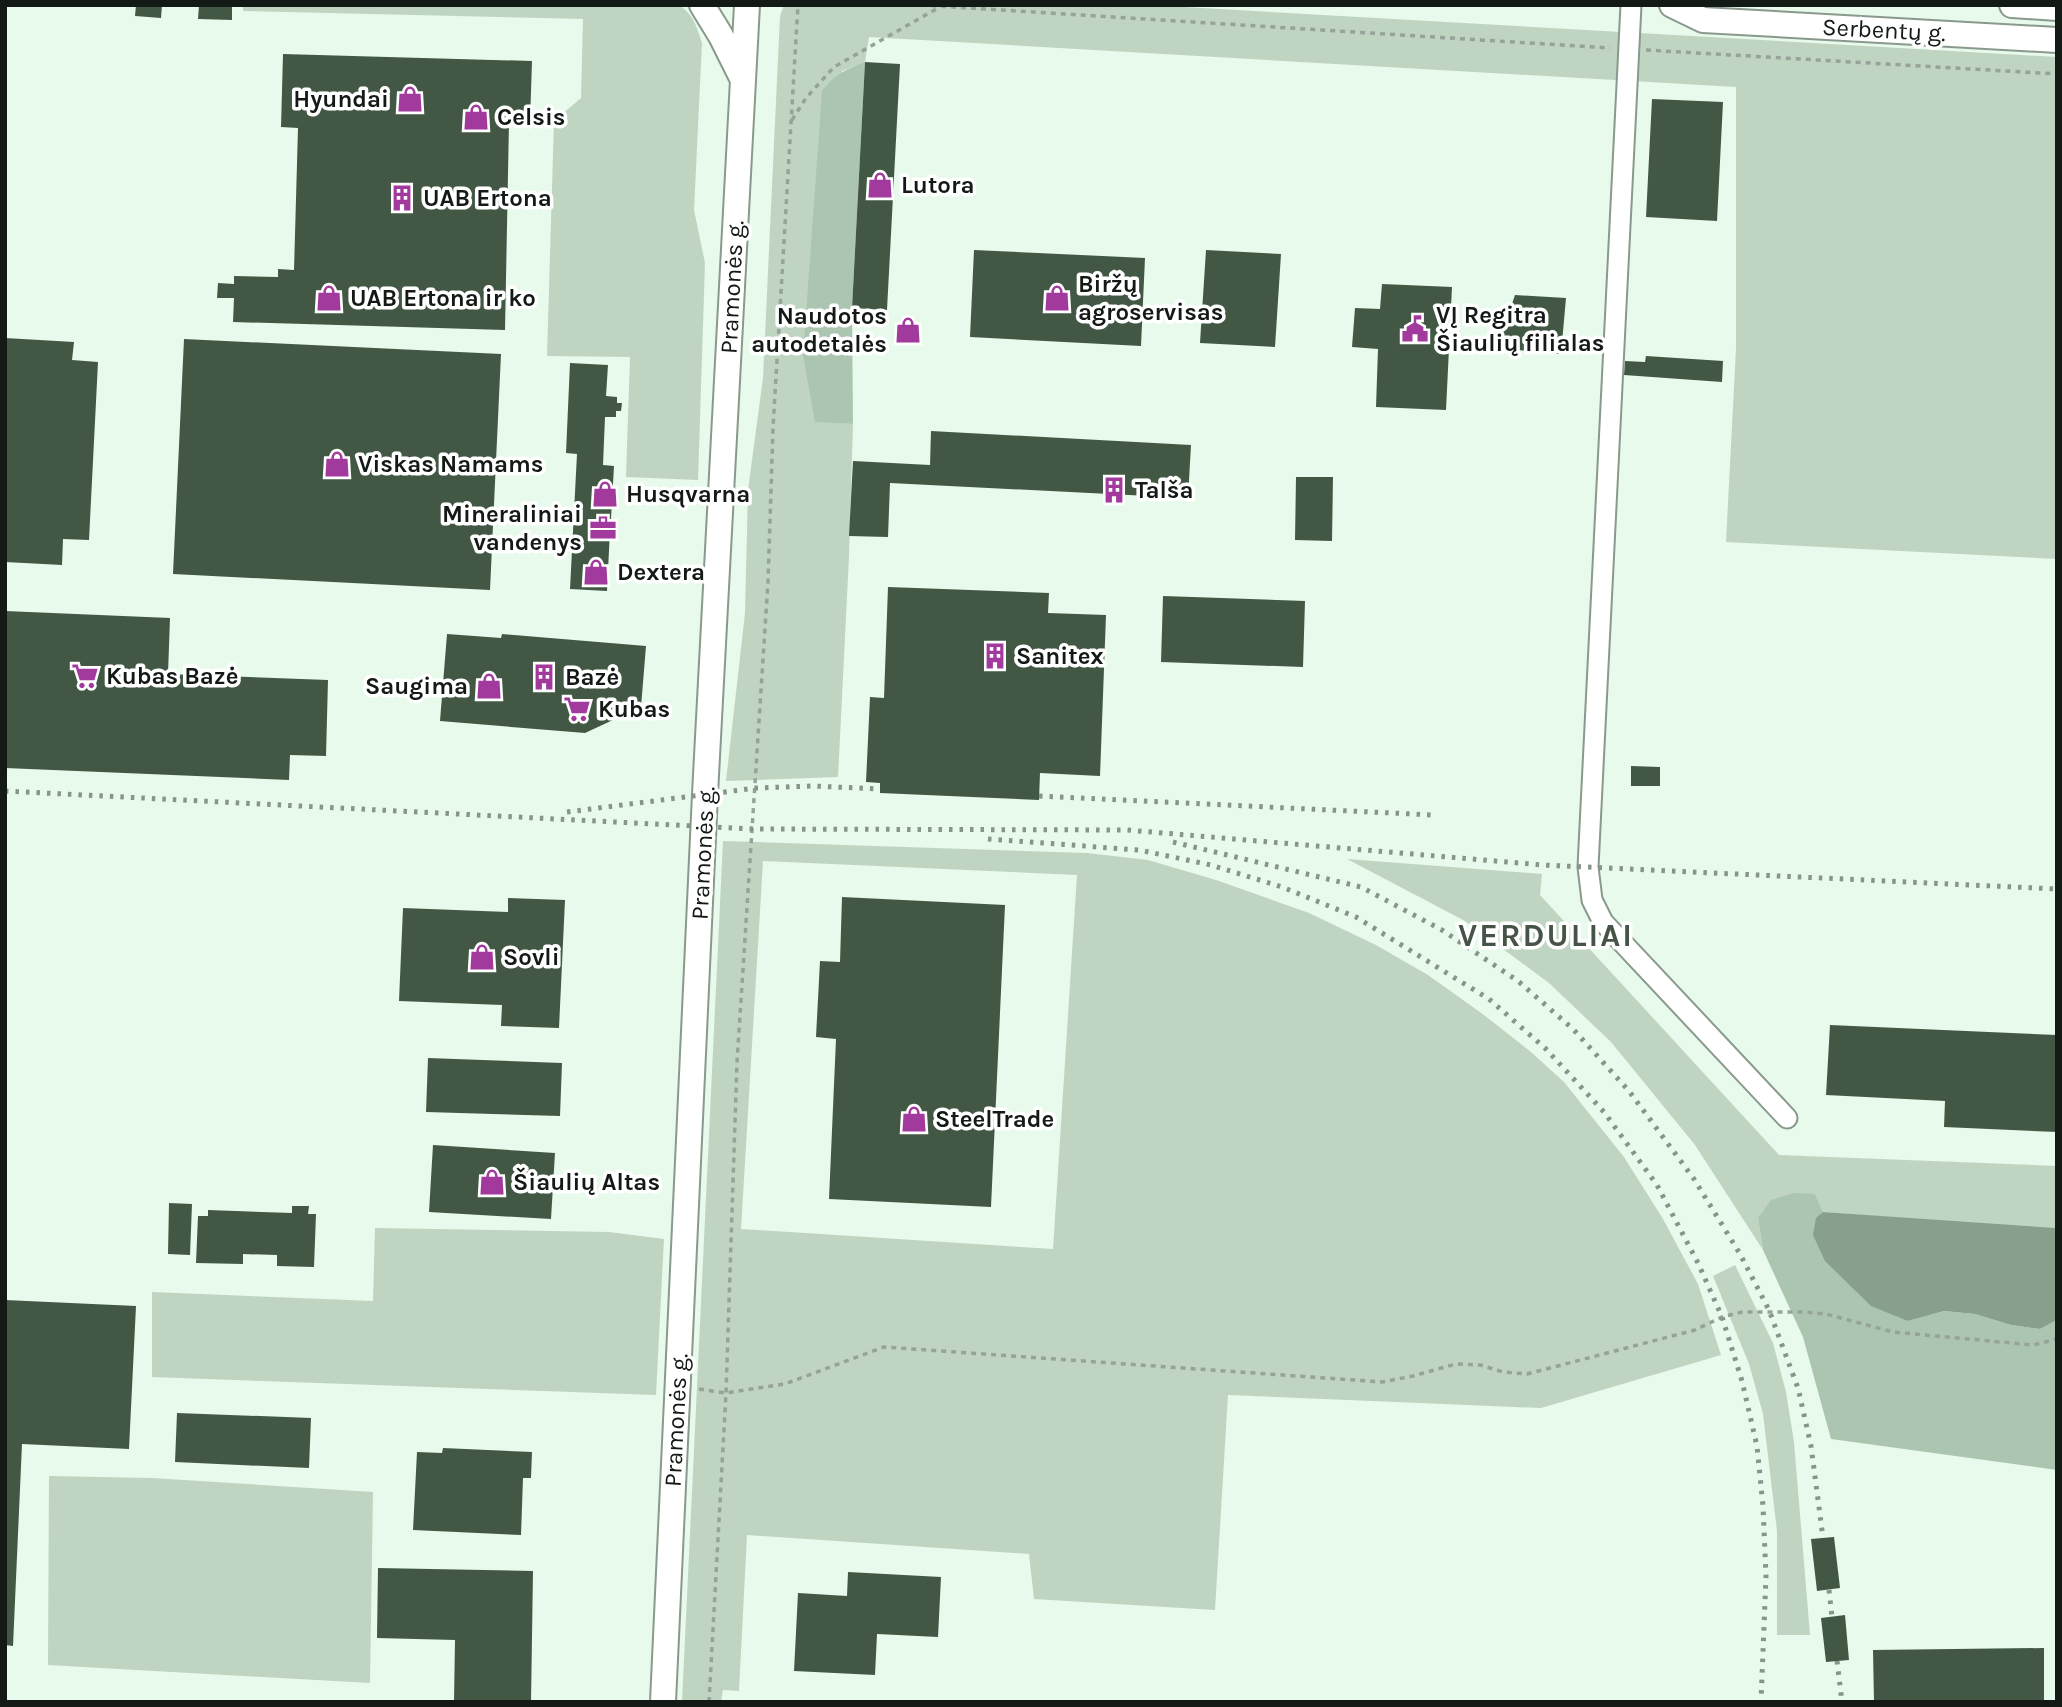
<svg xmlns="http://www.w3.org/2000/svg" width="2062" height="1707" viewBox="0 0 2062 1707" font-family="Karla,sans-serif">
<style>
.green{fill:#bfd5c2;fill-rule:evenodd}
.forest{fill:#acc5b0}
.water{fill:#879f8b}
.building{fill:#425845}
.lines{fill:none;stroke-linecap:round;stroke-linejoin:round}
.minor-casing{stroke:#89998b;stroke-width:23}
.major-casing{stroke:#89998b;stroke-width:28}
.path{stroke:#96a398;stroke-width:3.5;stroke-dasharray:5 5;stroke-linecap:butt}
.minor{stroke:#fff;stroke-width:19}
.major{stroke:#fff;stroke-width:24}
.rail{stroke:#879489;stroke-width:5;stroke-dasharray:3.5 7;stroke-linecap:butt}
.labels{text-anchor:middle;stroke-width:7;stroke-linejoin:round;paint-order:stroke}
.street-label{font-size:24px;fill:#131914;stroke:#fff}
.poi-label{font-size:24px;font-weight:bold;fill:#131914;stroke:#fff;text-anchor:start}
.district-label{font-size:32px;font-weight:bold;letter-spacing:2px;fill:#455447;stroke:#fff}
</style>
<rect width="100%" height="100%" fill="#e8faeb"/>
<path class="green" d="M243,5H678C693,13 697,27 702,43L694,210L705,263L698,480L626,477L630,357L547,356L554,121L581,98L583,19L243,11Z
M784,5H1150L2057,57V559L1726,542L1736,348V87L869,37L865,62L842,71L815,421L853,424L849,556L838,777L726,781L745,613L748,490L763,378L780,16Z
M723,841L1087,853L1148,860L1216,880L1309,913L1376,945L1428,975L1484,1015L1531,1052L1564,1082L1624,1157L1663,1219L1698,1284L1721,1355L1541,1408L1228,1395L1215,1610L1034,1599L1029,1554L747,1535L739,1691L723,1690L721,1702H682ZM763,861L1077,875L1053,1249L741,1229Z
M1347,859L1542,874L1540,895L1779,1155L2057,1166V1230L1823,1212L1815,1194L1758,1218L1763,1250L1695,1145L1611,1042L1549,983L1465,921Z
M375,1228L609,1232L664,1239L656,1395L152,1377V1292L373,1301Z
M1735,1265L1773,1343L1786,1392L1794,1442L1810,1635H1777V1531L1763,1414L1749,1364L1713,1276Z
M49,1476L152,1478L373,1492L370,1683L48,1665Z"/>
<path class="forest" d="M865,62L852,308L853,424L815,422L803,355L822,91C834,75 846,69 865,62Z
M1794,1193L1815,1194L1823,1212L1816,1219L1908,1321L1944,1311L1975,1314L2011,1325L2040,1329L2057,1320V1470L1831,1439L1803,1337L1763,1250L1758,1218L1771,1200Z"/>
<path class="water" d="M1823,1212L2055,1228L2057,1230V1320L2040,1329L2011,1325L1975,1314L1944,1311L1908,1321L1871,1306L1825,1261L1813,1235L1816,1218Z"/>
<path class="building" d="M136,5H162L161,18L135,16Z
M199,5H232V20L198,19Z
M283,54L532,61L530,122H509L505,330L233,322L234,298H217L218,283L234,284V276L278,277V269L294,270L298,128L281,127Z
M865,62L900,64L887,310L852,308Z
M1652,99L1723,102L1717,221L1646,217Z
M974,250L1145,258L1141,346L970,337Z
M1206,250L1281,254L1275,347L1200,343Z
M1382,284L1452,287L1446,410L1376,407L1378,349L1352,347L1355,308L1380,309Z
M1515,295L1566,298L1561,354L1497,348Z
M5,338L74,342L72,360L98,362L89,540L63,539L62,565L5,562Z
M184,339L501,354L490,590L173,574Z
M1646,356L1723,361L1722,382L1624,375L1625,361L1645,362Z
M570,363L608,365L606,396L617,397V403H622L621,411H616V417H605L603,465L614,466L611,519L617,520L616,531L610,530L607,591L570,589L577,454L566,453Z
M931,431L1191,445L1188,498L890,483L888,537L849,536L853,461L930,465Z
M1296,477H1333L1332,541L1295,540Z
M888,587L1049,593L1048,613L1106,615L1100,776L1040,773L1039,800L880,793V783L866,782L870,697L884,698Z
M1163,596L1305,601L1303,667L1161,662Z
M5,611L170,618L168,674L328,680L326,756L290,755L289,780L5,768Z
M447,634L501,638L502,634L646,646L641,707L585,733L440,721Z
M1631,766L1660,767V786H1631Z
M842,897L1005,905L991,1207L829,1199L836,1039L816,1037L820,961L840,962Z
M508,898L565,900L559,1028L501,1026L502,1005L399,1001L403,908L508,912Z
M1830,1025L2057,1035V1132L1944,1127L1945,1101L1826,1095Z
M428,1058L562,1063L560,1116L426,1112Z
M433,1145L555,1153L551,1219L429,1212Z
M169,1203L192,1204L190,1255L168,1254Z
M292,1206H309L308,1214H316L314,1267L277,1266V1255L243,1254V1264L196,1263L198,1216H208V1210L292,1213Z
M5,1300L136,1306L129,1449L22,1444L13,1646L5,1645Z
M177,1413L311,1418L309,1468L175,1462Z
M443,1448L532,1452L531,1478H523L521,1535L413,1530L417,1452L442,1453Z
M1834,1537L1840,1588L1817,1591L1811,1539Z
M378,1568L533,1571L531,1702H454L455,1640L377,1638Z
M848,1572L941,1577L938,1637L877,1634L875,1675L794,1671L798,1593L847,1596Z
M1845,1615L1849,1660L1826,1662L1821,1618Z
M2044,1648V1702H1874L1873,1650Z"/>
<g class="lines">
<g class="minor-casing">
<path id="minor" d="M1631,5L1588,867L1592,900L1603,922L1787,1118"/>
</g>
<g class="major-casing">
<path id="major" d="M702,5L721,36L742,78
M1672,5L1703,20L2057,40
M2012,5L2057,8
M663,1702L705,794L747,5"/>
</g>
<path class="path" d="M921,5L1610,48
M1646,50L2057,74
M792,120L806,98L834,67L938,8
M699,1389L726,1393L785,1384L884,1347L1382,1382L1413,1376L1456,1364L1480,1365L1503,1372L1527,1374L1695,1330L1722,1317L1742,1312H1806L1826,1314L1893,1332L2033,1345L2057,1339
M709,1702L726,1393L737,1062L768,582L773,428L798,5"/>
<use href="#minor" class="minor"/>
<use href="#major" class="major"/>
<path class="rail" d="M5,791L753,829L1127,830L1543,865L2057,889
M1039,796L1433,815
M567,812L756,788L813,786L880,789
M988,839L1139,850L1211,865L1282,887L1356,917L1489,999L1546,1049L1604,1112L1657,1185L1698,1263L1722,1317L1742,1381L1757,1446L1763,1506L1766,1576L1761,1702
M1173,842L1361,887L1442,930L1518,981L1573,1029L1629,1091L1694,1179L1740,1254L1769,1310L1798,1388L1811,1446L1823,1538
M1829,1590L1832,1617
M1837,1661L1842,1702"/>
</g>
<defs>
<g id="shop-bare" transform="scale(2.1)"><path d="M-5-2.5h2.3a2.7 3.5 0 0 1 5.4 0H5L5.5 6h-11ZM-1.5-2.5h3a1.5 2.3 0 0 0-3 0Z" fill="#a23a9d" stroke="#fff" stroke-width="2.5" paint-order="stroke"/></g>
<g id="building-bare" transform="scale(2.1)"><path d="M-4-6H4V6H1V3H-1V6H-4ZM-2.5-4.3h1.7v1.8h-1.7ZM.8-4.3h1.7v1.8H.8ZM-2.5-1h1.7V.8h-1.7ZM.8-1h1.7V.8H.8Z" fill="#a23a9d" stroke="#fff" stroke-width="2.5" paint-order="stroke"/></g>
<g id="civic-bare" transform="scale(2.1)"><path d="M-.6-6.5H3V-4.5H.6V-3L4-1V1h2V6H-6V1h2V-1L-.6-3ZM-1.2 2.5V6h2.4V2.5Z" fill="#a23a9d" stroke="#fff" stroke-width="2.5" paint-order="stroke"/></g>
<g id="office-bare" transform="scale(2.1)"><path d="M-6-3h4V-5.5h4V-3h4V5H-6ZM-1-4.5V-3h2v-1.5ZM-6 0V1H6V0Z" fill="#a23a9d" stroke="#fff" stroke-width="2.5" paint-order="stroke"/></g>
<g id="supermarket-bare" transform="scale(2.1)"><path d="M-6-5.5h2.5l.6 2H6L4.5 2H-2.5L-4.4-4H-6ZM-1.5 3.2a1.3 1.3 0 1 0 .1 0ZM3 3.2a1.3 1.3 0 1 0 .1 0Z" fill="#a23a9d" stroke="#fff" stroke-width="2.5" paint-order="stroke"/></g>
</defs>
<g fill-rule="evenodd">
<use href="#shop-bare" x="410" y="99"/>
<use href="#shop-bare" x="476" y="117"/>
<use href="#shop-bare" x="880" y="185"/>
<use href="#building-bare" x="402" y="198"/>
<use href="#shop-bare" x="329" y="298"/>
<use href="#shop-bare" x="1057" y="298"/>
<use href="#civic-bare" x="1415" y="329"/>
<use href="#shop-bare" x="908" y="330"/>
<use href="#shop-bare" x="337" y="464"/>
<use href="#building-bare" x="1114" y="490"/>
<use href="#shop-bare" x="605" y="494"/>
<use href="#office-bare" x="603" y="528"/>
<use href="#shop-bare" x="596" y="572"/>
<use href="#building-bare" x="995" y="656"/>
<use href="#supermarket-bare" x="85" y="676"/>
<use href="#building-bare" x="544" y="677"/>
<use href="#shop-bare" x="489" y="686"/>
<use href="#supermarket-bare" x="577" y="709"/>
<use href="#shop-bare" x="482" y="957"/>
<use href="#shop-bare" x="914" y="1119"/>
<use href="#shop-bare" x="492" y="1182"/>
</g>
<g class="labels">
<g class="street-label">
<text transform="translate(1884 30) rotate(3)" y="8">Serbentų g.</text>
<text transform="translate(732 287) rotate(-87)" y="8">Pramonės g.</text>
<text transform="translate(703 853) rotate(-87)" y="8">Pramonės g.</text>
<text transform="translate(676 1420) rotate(-87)" y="8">Pramonės g.</text>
</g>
<g class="poi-label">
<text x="389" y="107" text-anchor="end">Hyundai</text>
<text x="497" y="125">Celsis</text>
<text x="901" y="193">Lutora</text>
<text x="423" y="206">UAB Ertona</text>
<text x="1078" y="292">Biržų<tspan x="1078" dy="28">agroservisas</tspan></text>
<text x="350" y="306">UAB Ertona ir ko</text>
<text x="1436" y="323">VĮ Regitra<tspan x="1436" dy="28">Šiaulių filialas</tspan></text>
<text x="887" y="324" text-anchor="end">Naudotos<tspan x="887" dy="28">autodetalės</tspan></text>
<text x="358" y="472">Viskas Namams</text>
<text x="1135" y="498">Talša</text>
<text x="626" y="502">Husqvarna</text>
<text x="582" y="522" text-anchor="end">Mineraliniai<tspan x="582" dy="28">vandenys</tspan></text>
<text x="617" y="580">Dextera</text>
<text x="1016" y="664">Sanitex</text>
<text x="106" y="684">Kubas Bazė</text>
<text x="565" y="685">Bazė</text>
<text x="468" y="694" text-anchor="end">Saugima</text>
<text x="598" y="717">Kubas</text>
<text x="503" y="965">Sovli</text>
<text x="935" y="1127">SteelTrade</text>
<text x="513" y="1190">Šiaulių Altas</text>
</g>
<g class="district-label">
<text x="1546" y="946">VERDULIAI</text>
</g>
</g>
<rect width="2062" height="1707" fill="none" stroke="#131914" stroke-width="14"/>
</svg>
